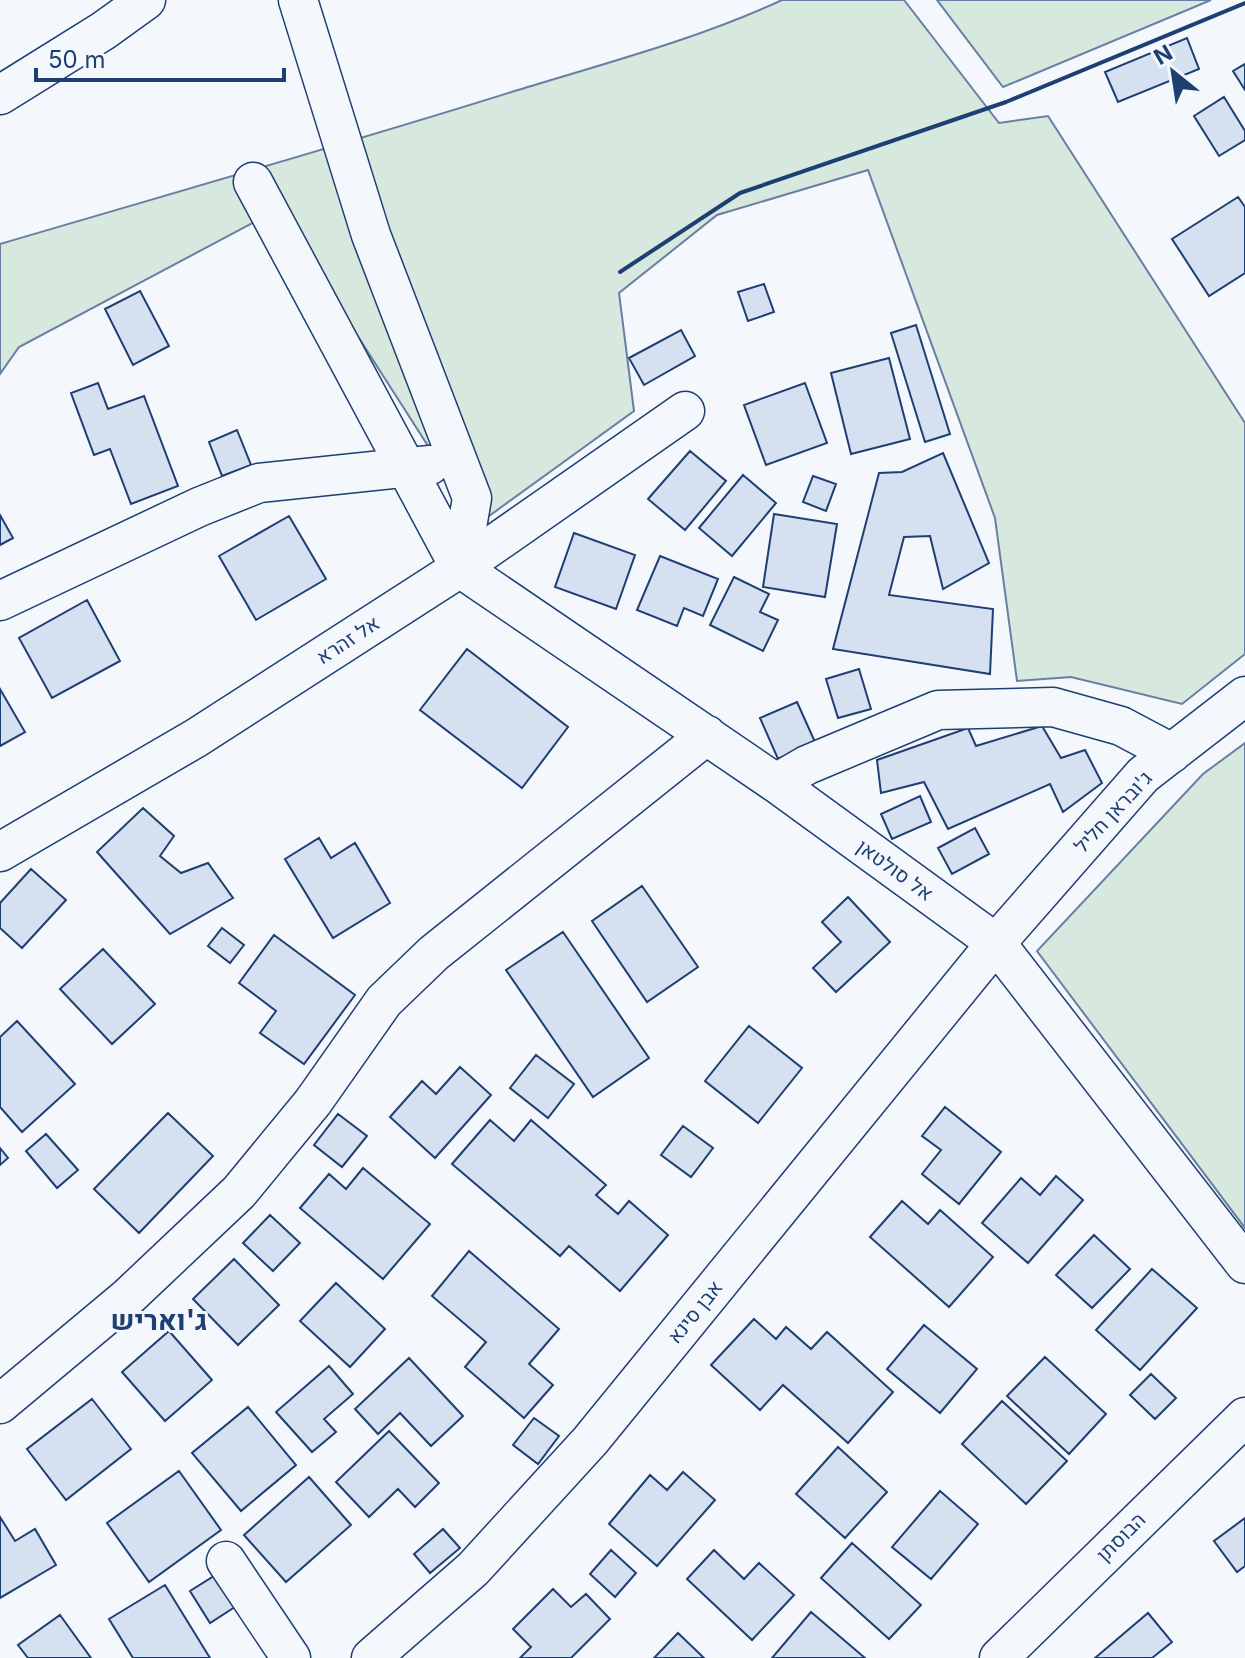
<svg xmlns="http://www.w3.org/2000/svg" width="1245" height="1658" viewBox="0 0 1245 1658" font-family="Inter,Heebo,sans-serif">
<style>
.green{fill:#d7e8df;stroke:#687fa3;stroke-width:2}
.building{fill:#d5e0f0;stroke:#1d3f73;stroke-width:2}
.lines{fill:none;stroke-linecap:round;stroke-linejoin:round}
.minor-casing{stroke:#1d3f73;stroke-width:41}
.minor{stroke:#f4f7fb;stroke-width:38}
.wall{stroke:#1d3f73;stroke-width:4}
.labels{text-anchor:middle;stroke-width:6;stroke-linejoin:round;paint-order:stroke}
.street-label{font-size:20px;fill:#1d3f73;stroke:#f4f7fb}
.district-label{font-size:28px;font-weight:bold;fill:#1d3f73;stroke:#f4f7fb}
</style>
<rect width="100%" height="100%" fill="#f4f7fb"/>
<path class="green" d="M782,0H904L999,123L1048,116L1245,423V654L1182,704L1071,677L1017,681L995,518L868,170L717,215L619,293L634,411L478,524L277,210L19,347L0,374V244C173,193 346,144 518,90C606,63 698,39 782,0Z
M937,0H1211L1003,87Z
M1245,743V1228L1037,951L1203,774Z"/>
<path class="building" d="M1187,38L1199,69L1118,102L1105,72Z
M1245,64V90L1233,71Z
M1224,97L1245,131V140L1219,156L1194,116Z
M1238,197L1245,207V273L1209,296L1172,239Z
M764,284L774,312L748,321L738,292Z
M140,291L169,346L133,365L105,309Z
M916,325L950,434L925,442L891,333Z
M681,330L695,356L644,385L629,358Z
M889,358L910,439L851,454L831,373Z
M98,383L108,409L144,396L178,486L131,504L110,449L94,455L71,393Z
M805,383L827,443L766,465L744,405Z
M237,430L251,465L222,476L209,442Z
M690,451L726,481L685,530L648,499Z
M943,453L989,563L943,589L930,536L904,537L889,595L993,609L990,674L833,649L879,473L902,472Z
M743,475L776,503L732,556L699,528Z
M813,476L836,484L826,511L803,502Z
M774,514L837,524L825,597L763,587Z
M0,515L13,538L0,545Z
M289,516L326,579L256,620L219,556Z
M574,533L635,555L616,609L555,587Z
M660,556L718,579L703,616L684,608L677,626L637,610Z
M734,577L769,594L760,612L778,620L763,651L710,625Z
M87,600L120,661L52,698L19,638Z
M467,649L568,727L522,788L420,710Z
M859,669L871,709L838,718L826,679Z
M0,689L25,732L0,746Z
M797,702L815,742L778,759L760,718Z
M1042,726L1061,758L1085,750L1102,783L1063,812L1050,784L948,829L924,782L881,793L877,760L968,728L976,746Z
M920,796L931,822L892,839L881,814Z
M143,808L174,836L160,856L181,873L208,863L233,898L170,934L97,852Z
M975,828L989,854L952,874L938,848Z
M319,838L331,858L355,843L390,903L333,938L285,859Z
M31,869L66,900L22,948L0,928V903Z
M642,886L698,967L647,1002L592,921Z
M848,897L890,942L836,992L813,968L841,942L822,922Z
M222,928L244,945L230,963L208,946Z
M563,932L649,1058L593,1097L506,970Z
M274,935L355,995L304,1064L260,1033L276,1011L239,983Z
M103,949L155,1004L112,1044L60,989Z
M17,1021L75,1084L22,1132L0,1107V1037Z
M749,1026L802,1068L758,1123L705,1081Z
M536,1055L574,1084L548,1118L510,1088Z
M460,1067L491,1095L435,1158L390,1117L422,1081L436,1094Z
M945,1107L1001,1152L959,1204L922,1174L941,1150L922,1136Z
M168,1113L213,1156L139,1233L94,1189Z
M338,1114L367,1136L342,1167L314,1145Z
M490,1120L514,1141L531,1120L606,1185L596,1195L618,1214L629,1201L668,1235L620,1291L569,1246L560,1256L452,1164Z
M683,1126L713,1148L691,1177L661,1155Z
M46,1134L78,1170L57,1188L26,1151Z
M0,1148L8,1158L0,1165Z
M363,1168L430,1224L383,1279L300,1208L329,1174L346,1189Z
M1056,1176L1083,1200L1028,1263L982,1223L1021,1178L1040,1195Z
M902,1201L928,1224L940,1210L993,1257L949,1307L870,1237Z
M270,1215L300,1243L273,1271L243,1243Z
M1094,1235L1130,1269L1092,1308L1056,1275Z
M469,1251L559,1329L529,1364L553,1385L524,1418L465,1367L486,1342L432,1296Z
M234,1259L279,1305L238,1345L193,1299Z
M1152,1269L1197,1308L1140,1370L1096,1330Z
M336,1283L385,1329L350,1367L300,1321Z
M754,1319L776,1339L786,1327L811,1349L827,1332L893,1392L848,1443L783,1385L760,1410L711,1365Z
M924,1325L977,1369L940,1413L887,1369Z
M169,1331L212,1380L165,1421L122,1372Z
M1045,1357L1106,1414L1069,1454L1007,1396Z
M409,1358L463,1416L431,1446L400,1413L378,1434L355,1409Z
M329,1366L353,1394L324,1419L336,1432L312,1452L276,1412Z
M1151,1374L1176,1398L1155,1419L1130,1395Z
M92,1399L131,1449L66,1500L27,1449Z
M1002,1401L1067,1461L1026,1504L962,1444Z
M248,1407L296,1465L241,1511L192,1453Z
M534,1418L559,1436L538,1464L513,1445Z
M389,1431L439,1483L415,1507L398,1489L369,1517L336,1482Z
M838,1447L887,1492L845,1538L796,1494Z
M179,1471L221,1530L149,1582L107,1523Z
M683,1472L715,1500L657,1566L609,1524L650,1475L667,1490Z
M309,1477L351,1525L286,1582L244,1535Z
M940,1491L978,1524L931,1579L892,1547Z
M0,1517L15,1541L35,1529L56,1565L0,1598Z
M1245,1518V1566L1237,1572L1214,1541Z
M443,1529L460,1548L430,1573L414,1554Z
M852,1543L921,1605L889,1639L821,1578Z
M611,1550L636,1573L615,1597L590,1574Z
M714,1550L744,1579L759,1563L794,1595L752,1640L687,1579Z
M222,1571L241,1603L210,1623L190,1591Z
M165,1585L210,1658H133L109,1619Z
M553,1589L571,1607L586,1594L610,1619L571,1658H520L531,1647L513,1629Z
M811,1612L865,1658H772Z
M1148,1613L1172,1642L1152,1658H1095Z
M60,1615L91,1658H28L18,1645Z
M678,1633L704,1658H654Z"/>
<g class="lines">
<g class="minor-casing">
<path id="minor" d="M298,0L371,235L472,498L460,568
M0,95L103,31L146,0
M253,182L460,568L776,783L996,943L1245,1264
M0,601L199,507L259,483L430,465
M776,783L807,765L938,710L1053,707L1121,726L1172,753
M0,852L196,738L460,568L685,411
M0,1404L128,1297L239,1192L313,1102L384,1001L434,953L707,735
M226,1561L291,1658
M371,1658L473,1569L590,1441L996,943L1143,775L1245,696
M999,1658L1245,1417"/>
</g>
<use href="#minor" class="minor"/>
<path class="wall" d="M620,272L740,193L1006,102L1245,3"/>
</g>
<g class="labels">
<g class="street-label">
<text transform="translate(348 640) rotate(-33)" y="7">אל זהרא</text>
<text transform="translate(1113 812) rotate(-47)" y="7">ג'ובראן חליל</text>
<text transform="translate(895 870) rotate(36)" y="7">אל סולטאן</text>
<text transform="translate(695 1312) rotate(-51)" y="7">אבן סינא</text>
<text transform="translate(1121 1537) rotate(-45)" y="7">הבוסתן</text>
</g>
<g class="district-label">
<text x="159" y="1330">ג'ואריש</text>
</g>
</g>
<g transform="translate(1173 72) rotate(330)" stroke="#f4f7fb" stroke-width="6" paint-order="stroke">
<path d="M0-6L14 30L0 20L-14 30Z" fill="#1d3f73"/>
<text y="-12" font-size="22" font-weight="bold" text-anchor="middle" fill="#1d3f73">N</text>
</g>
<path d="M36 68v12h248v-12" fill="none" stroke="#1d3f73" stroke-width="4"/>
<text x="48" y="68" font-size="24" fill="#1d3f73" stroke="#f4f7fb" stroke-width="6" paint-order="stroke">50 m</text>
</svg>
